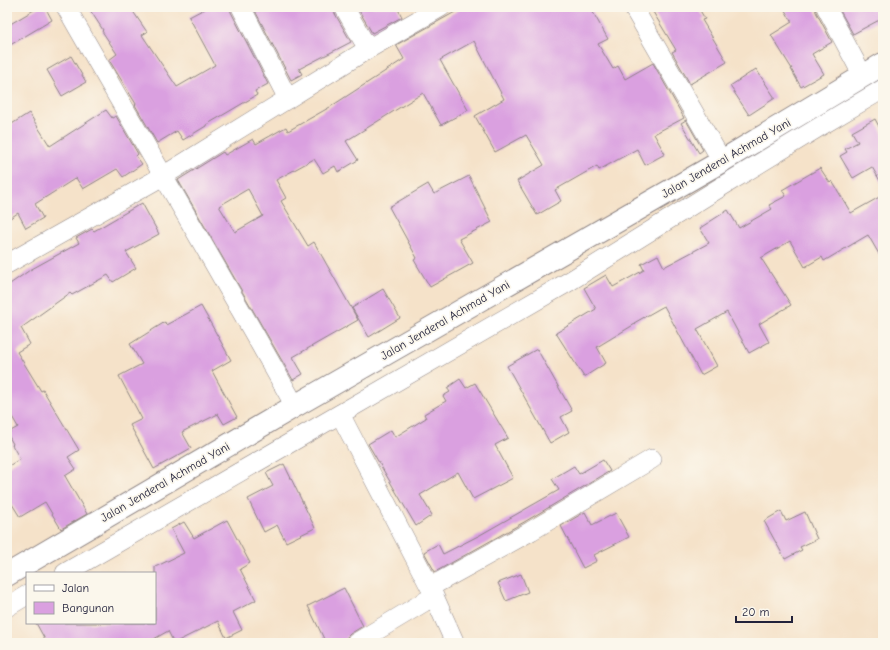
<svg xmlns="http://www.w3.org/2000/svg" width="890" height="650" viewBox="0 0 890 650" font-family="'Comic Neue',sans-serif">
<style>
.building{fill:#daa0e0;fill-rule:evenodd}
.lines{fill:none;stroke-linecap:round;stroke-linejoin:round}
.street-casing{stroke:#8c8282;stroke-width:20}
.primary-casing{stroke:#8c8282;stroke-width:24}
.street{stroke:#fff;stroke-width:19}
.primary{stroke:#fff;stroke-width:22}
.labels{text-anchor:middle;stroke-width:3.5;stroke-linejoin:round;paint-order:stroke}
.street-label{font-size:12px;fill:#22223b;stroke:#fbf7ec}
</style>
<rect width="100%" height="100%" fill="#fbf7ec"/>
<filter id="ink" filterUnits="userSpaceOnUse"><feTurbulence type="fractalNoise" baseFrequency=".025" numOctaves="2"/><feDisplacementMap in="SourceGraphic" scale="8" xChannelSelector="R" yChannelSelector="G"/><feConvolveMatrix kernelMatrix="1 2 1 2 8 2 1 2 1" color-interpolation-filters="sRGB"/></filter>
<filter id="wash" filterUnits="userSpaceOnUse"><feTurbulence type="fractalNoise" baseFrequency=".012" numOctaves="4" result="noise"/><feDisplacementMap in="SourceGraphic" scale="16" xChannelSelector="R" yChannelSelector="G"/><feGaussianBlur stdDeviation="0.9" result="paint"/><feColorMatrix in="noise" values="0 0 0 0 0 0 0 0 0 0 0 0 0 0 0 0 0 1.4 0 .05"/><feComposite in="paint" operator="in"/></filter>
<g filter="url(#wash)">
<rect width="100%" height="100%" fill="#f5e2c9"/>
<g id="blocks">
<path class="building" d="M39,7H45L52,20L7,47V26Z
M88,7H130L147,32L142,35L177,87L215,65L189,17L208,7H230L231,12L268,84L255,91L257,95L206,125V126L183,140L177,131L157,143L135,105L136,104L109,60L117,54L102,31L103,30Z
M253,7H333L334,12L351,42L299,69L302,74L291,80Z
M357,7H397L402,17L372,33Z
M464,7H590L608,39L598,44L613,69L618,66L625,79L653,63L684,118L654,134L665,154L645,165L637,149L599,170L597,166L555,190L561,201L537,215L517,181L544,165L526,135L495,152L475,116L504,99L474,41L440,60L468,110L441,125L423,93L346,141L358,160L338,172L335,166L323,173L314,159L276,180L286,198L281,201L308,246L314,242L358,320L293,357L303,374L293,380L178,180L223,152L225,155L253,139L256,144L286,127L288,131L330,107L404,59L396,45ZM248,189L263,216L235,232L219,206Z
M650,7H698L705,19L702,20L727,62L690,84L672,52L676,50Z
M783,7H815L816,12L832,42L812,54L824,74L801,87L791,69H792L771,35L792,22Z
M838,7H883V18L853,34Z
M71,56L86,82L62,96L47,70Z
M756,69L775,98L749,115L730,86Z
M106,110L112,118L116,116L138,154L136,156L142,164L123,177L117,169L83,189L76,178L35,204L43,218L26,228L18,213L7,220V127L29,113L50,146Z
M875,119L883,134V186L872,167L853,178L840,156L847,152L845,149L858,142L852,132Z
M686,120L703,150L699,153L681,123Z
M820,168L830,183L832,181L851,213L883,195V261L868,235L824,261L822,257L805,267L790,241L761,258L791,305L759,324L769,342L749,353L727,312L697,329L717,366L701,375L664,306L634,323L635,324L597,347L606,363L584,377L556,333L596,309L584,288L606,275L613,287L644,270L641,264L658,255L664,267L709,243L700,228L728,210L739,228L772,209L769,205L786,196L782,190Z
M469,176L492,222L459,239L473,263L430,287L414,260L417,258L389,207L428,184L434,194Z
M142,203L159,234L126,252L136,268L113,282L108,275L72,295L70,293L21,328L30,344L17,352L41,391L43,390L79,450L68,457L76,469L65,476L87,514L61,529L45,502L20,517L7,496V467L20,459L12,445L13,444L7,433L18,427L7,408V286L30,270L79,243L76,238L92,229L94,231Z
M383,289L400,318L369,337L352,308Z
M201,306L231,360L212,371L237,417L224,424L218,414L182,432L191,448L154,469L130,425L142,419L119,376L142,364L130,344L165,322L166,325Z
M537,349L572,411L561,417L569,432L550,443L507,366Z
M460,379L466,388L475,383L508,438L495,445L513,478L473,499L458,472L420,495L432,515L416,526L368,444L391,430L395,437L426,418L424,414L446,401L443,396L450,392L447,388Z
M603,460L610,471L526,521L435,572L424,552L438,544L443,554L480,535L559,490L552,479L574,466L579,474Z
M284,464L315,528L286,542L277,525L264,532L248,499L273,486L266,473Z
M781,511L786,521L805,512L817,539L800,547L802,550L785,559L764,521Z
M585,512L592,525L616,513L629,537L594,555L597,561L583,568L561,526Z
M227,520L250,563L240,569L256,600L233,612L242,630L226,638L218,621L174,643L168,631L147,643H47L36,623H155V567L184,553L171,529L184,522L194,538Z
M521,574L528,592L506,601L498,583Z
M344,588L363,626L350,634L347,637L345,641L342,643H326L308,606Z"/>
</g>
</g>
<g filter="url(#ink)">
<use href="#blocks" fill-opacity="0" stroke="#8c8282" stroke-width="1"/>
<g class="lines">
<g class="street-casing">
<path id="street" d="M66,7C142,140 220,272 295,406
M241,7L288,99
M344,7L368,49
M633,7L722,161
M826,7L863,76
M7,264L163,176L368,49L441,7
M340,414L430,587L455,643
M65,573L570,281L724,185L824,124L883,89
M430,587L531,531L652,459
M7,607L27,595
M356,643L434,596"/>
</g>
<g class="primary-casing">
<path id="primary" d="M7,575L295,406L722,161L883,64"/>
</g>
<use href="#street" class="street"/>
<use href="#primary" class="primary"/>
</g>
</g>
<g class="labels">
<g class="street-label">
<text transform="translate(726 158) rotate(-30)" y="4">Jalan Jenderal Achmad Yani</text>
<text transform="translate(445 320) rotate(-30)" y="4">Jalan Jenderal Achmad Yani</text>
<text transform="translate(165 482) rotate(-30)" y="4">Jalan Jenderal Achmad Yani</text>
</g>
</g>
<rect width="890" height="650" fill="none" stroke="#fbf7ec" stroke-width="24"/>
<rect x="26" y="572" width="130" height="52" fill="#fbf7ec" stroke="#a4a2a5"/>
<rect x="34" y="585" width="20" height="6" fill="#ffffff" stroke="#a4a2a5"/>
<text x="62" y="592" font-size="12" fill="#22223b">Jalan</text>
<rect x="34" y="602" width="20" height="12" fill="#daa0e0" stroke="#a4a2a5"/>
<text x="62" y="612" font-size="12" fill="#22223b">Bangunan</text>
<path d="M736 616v6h56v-6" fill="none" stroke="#22223b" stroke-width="2"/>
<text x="742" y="616" font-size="12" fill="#22223b" stroke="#fbf7ec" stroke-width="3" paint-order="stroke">20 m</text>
</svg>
